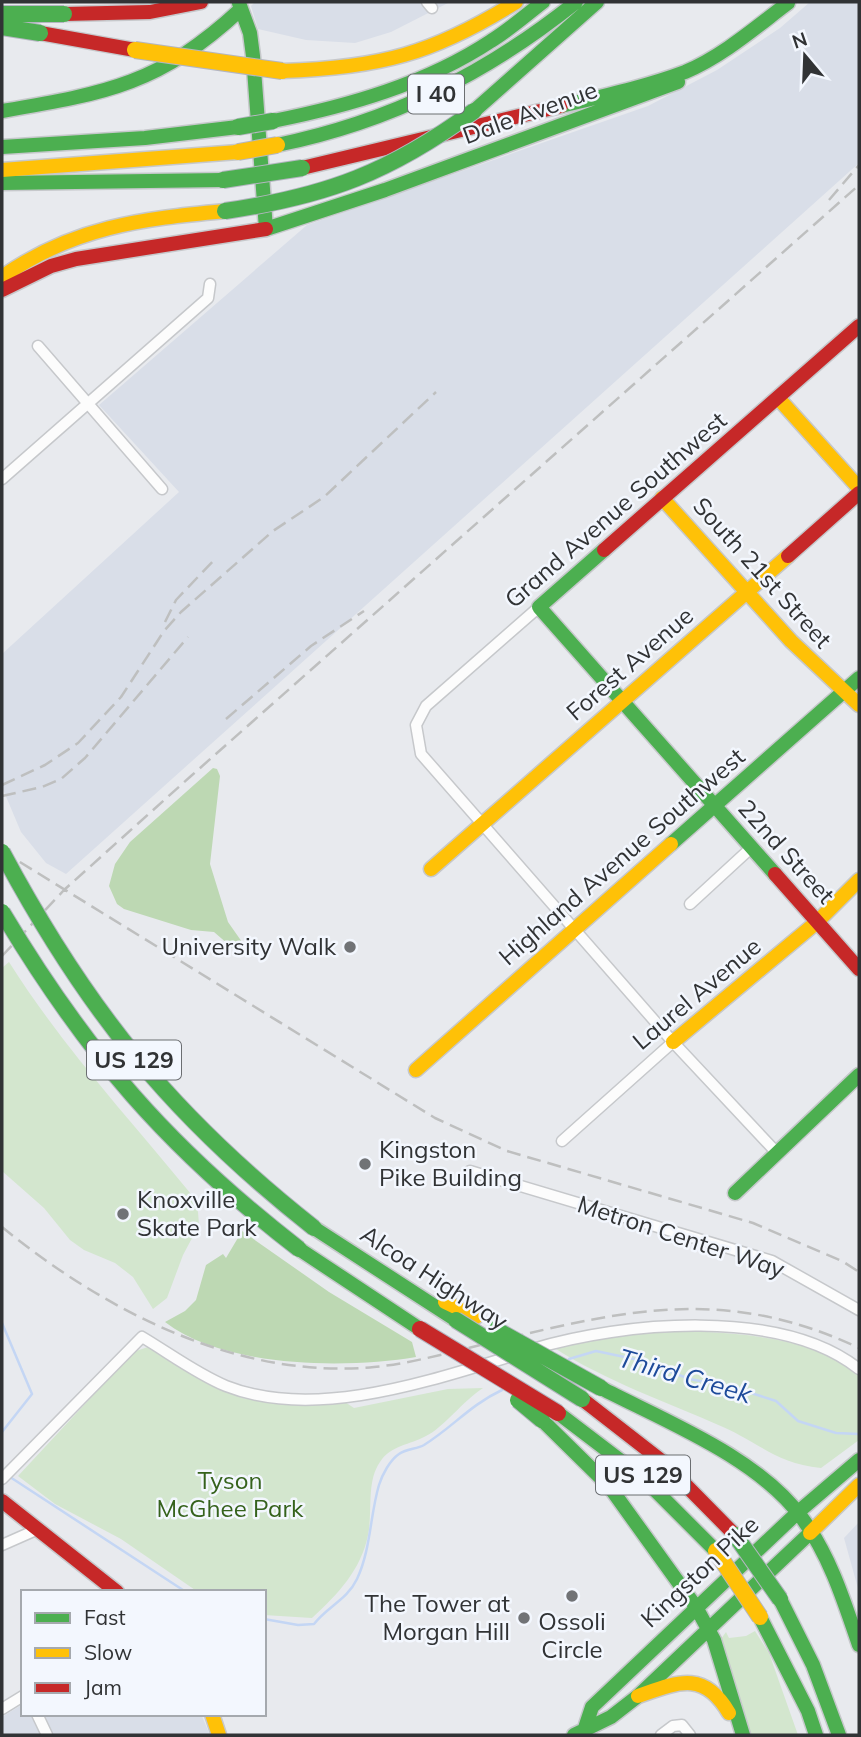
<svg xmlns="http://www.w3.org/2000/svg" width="861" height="1737" viewBox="0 0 861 1737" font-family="Mulish,sans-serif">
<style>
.built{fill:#d9dee8}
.green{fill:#d3e6ce}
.forest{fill:#bdd8b3}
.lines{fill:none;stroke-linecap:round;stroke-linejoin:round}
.stream{stroke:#c4d6f4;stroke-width:2.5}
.street-casing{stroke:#c6c8cb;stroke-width:13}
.fast-casing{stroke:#c6c8cb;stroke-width:17}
.slow-casing{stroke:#c6c8cb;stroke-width:17}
.jam-casing{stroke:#c6c8cb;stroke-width:17}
.street{stroke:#fcfcfc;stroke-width:10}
.fast{stroke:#4caf50;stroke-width:14}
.slow{stroke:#ffc107;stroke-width:14}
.jam{stroke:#c62828;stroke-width:14}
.rail{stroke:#bebfbf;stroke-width:2.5;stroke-dasharray:14 7;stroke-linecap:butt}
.fast-bridge-casing{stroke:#b4b6c1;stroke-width:18;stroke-linecap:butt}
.slow-bridge-casing{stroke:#b4b6c1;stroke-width:18;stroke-linecap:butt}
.jam-bridge-casing{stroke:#b4b6c1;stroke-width:18;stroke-linecap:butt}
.fast-bridge{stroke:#4caf50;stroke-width:16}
.slow-bridge{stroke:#ffc107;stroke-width:16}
.jam-bridge{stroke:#c62828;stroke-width:16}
.poi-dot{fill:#717376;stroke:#f3f7fe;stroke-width:2.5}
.labels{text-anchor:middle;stroke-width:5;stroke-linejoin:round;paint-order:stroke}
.shield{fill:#f3f7fe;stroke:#6b6e71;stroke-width:2}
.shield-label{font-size:23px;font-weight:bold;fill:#313335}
.street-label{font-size:24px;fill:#313335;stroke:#f3f7fe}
.poi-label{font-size:24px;fill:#313335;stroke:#f3f7fe;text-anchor:end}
.park-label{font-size:24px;fill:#35621c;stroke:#f3f7fe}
.water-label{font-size:26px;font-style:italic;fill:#1d4a9a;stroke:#f3f7fe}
</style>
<rect width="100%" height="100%" fill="#e8eaee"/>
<path class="built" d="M255,2H450L391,32L355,43L306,40L258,29L251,6Z
M810,2H859V163L66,874L46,863L21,832L2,787V654L179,492L99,405L307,225L648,106L717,70L780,28Z
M859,1522V1592L844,1538Z
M23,1704V1714H201L210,1735H2V1717Z"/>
<path class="green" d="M9,962C62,1046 128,1117 191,1194L198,1212L199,1225L183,1255L167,1298L153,1309L133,1277L115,1263L84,1250L70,1240L44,1208L2,1171V968Z
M639,1331C697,1331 761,1331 816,1350C831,1355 845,1365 859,1372V1440L821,1468C776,1463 761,1444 723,1427C665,1401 607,1382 553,1347Z
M148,1347L158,1350L242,1398L278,1403L342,1400L354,1408L448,1389L483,1388C464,1400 443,1428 426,1436C410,1445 391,1445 380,1462C366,1482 373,1512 368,1535C361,1570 338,1594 312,1618L264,1615V1592H198L121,1539L55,1504L18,1476L124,1362L136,1351Z
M755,1631L769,1653L798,1735H751L721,1639L726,1632L729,1638L746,1636Z"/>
<path class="forest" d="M213,768L217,769L220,776L210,864L228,922L242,942L241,951H236L214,932L191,930L124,909L117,904L109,886L115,864L130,842Z
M242,1231L329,1292L412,1342L416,1357C345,1369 225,1368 165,1322L185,1311L196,1300L206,1265L223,1254L226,1258Z"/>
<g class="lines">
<path class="stream" d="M2,1323L32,1394L2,1432
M569,1359L596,1351L634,1359L690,1379L739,1389L776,1401L798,1421L836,1433L859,1434
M10,1477L186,1592
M264,1619L298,1625L314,1624C328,1606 347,1600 357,1579C371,1549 370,1515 379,1485C382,1475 390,1460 399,1454C406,1449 417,1449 424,1445C453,1427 470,1405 502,1390"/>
<g class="street-casing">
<path id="street" d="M427,2L432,8
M38,346L162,489
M2,479L208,298L210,284
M539,607L426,706L416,725L421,754L673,1042L777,1153
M690,904L752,847
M562,1141L673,1042
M470,1171L772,1261L859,1310
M533,1349C623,1322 781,1307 859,1369
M2,1479L142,1337C169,1353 197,1374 226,1386C314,1421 429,1381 515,1355
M2,1545L36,1530
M2,1709L23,1696
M37,1714L47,1735
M661,1735L673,1726L682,1725L690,1735"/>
</g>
<g class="fast-casing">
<path id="fast" d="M239,3L250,33L253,56L266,229
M561,106C603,96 645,87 685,72C723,56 756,27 788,3
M2,111C108,93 160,84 241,9
M474,111L597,2
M273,121C348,106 426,84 491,41C509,30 526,15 543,2
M277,145C390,122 486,74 576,2
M2,147L145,138L238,127
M2,183L223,180
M266,229L385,190L678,82
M604,550L539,607L775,874
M671,844L859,678
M735,1193L859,1075
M314,1228L456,1320
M299,1249L420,1329
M601,1388C665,1421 759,1458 802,1518C830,1556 844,1601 859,1645
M558,1413L642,1477L716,1551
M542,1420L609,1486L696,1607L714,1640L743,1735
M797,1513L859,1460
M780,1599L813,1665L839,1735
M760,1617L808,1711L816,1735
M585,1728L592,1707L797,1513
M574,1735L611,1717L638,1696L810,1533"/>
</g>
<g class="slow-casing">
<path id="slow" d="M282,71C379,68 433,54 516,2
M2,170L238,152
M2,277C73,227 141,219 225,211
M779,399L859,488
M662,498L791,641L859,705
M431,869L788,556
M673,1042L817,922L859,880
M416,1070L671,844
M445,1302L476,1317
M810,1533L859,1485
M638,1696C678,1682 704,1670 729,1713
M212,1714L219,1735"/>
</g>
<g class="jam-casing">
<path id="jam" d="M64,14L150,12L201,2
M40,33L135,50
M302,168L561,106
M2,290L51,266L76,259L266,229
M604,550L859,326
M788,556L859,493
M775,874L859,969
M582,1399L663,1462L735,1535
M2,1501L117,1592"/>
</g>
<use href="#street" class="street"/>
<use href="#fast" class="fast"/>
<use href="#slow" class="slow"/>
<use href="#jam" class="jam"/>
<path class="rail" d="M829,200L859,165
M165,622L176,600L216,558
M226,719L311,646L364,611
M2,785L45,765L78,743L121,697L164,631L181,612L273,531L324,497L436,392
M2,796L42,787L61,779L85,758L188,637
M2,851L435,1118L507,1151L753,1223L842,1261L859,1272
M2,956L64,890L191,776L859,185
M2,1227C105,1311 238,1380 374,1367C415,1363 454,1351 493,1342C627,1309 728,1286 859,1348"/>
<g class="fast-bridge-casing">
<path id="fast-bridge" d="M2,14H64
M2,27L40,33
M238,127L273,121
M223,180L302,168
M225,211C328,196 390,172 474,111
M2,852C87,1011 172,1116 314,1228
M2,912C87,1054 167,1147 299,1249
M456,1320L582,1399
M495,1329L601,1388
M518,1400L542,1420
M735,1535L780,1599"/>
</g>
<g class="slow-bridge-casing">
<path id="slow-bridge" d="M135,50L282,71
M238,152L277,145
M716,1551L760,1617"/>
</g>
<g class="jam-bridge-casing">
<path id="jam-bridge" d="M420,1329L558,1413"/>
</g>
<use href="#fast-bridge" class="fast-bridge"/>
<use href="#slow-bridge" class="slow-bridge"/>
<use href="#jam-bridge" class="jam-bridge"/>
</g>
<g class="poi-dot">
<circle cx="350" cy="947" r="7"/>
<circle cx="365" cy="1164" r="7"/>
<circle cx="123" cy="1214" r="7"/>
<circle cx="572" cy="1596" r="7"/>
<circle cx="524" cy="1618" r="7"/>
</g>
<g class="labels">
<g class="shield">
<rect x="408" y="74.5" width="56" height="39" rx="5"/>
<rect x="87" y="1040.5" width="94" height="39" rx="5"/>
<rect x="596" y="1455.5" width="94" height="39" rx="5"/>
</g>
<g class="shield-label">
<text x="436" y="102">I 40</text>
<text x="134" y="1068">US 129</text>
<text x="643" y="1483">US 129</text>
</g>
<g class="street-label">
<text transform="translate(530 113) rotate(-20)" y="8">Dale Avenue</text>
<text transform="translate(616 510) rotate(-41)" y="8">Grand Avenue Southwest</text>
<text transform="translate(762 573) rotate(48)" y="8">South 21st Street</text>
<text transform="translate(630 664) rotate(-41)" y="8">Forest Avenue</text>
<text transform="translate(786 852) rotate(48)" y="8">22nd Street</text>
<text transform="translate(622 857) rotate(-41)" y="8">Highland Avenue Southwest</text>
<text transform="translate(697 994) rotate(-40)" y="8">Laurel Avenue</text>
<text transform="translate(681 1237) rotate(18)" y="8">Metron Center Way</text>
<text transform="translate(434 1278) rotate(33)" y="8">Alcoa Highway</text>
<text transform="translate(700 1572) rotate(-43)" y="8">Kingston Pike</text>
</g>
<g class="poi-label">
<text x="336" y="955">University Walk</text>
<text x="379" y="1158" text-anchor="start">Kingston<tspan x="379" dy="28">Pike Building</tspan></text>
<text x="137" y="1208" text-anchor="start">Knoxville<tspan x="137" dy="28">Skate Park</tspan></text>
<text x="510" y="1612">The Tower at<tspan x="510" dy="28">Morgan Hill</tspan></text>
<text x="572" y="1630" text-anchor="middle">Ossoli<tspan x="572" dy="28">Circle</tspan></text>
</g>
<g class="park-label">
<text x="230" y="1489">Tyson<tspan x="230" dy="28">McGhee Park</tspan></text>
</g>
<g class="water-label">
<text transform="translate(685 1376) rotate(16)" y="9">Third Creek</text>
</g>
</g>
<rect width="861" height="1737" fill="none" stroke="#313335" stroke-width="7"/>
<rect x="21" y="1590" width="245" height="126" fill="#f3f7fe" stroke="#a5a9ae" stroke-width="2"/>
<rect x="35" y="1613" width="35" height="10" fill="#4caf50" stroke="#a5a9ae" stroke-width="2"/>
<text x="84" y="1625" font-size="21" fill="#313335">Fast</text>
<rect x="35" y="1648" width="35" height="10" fill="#ffc107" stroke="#a5a9ae" stroke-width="2"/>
<text x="84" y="1660" font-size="21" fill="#313335">Slow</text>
<rect x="35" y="1683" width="35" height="10" fill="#c62828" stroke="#a5a9ae" stroke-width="2"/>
<text x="84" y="1695" font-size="21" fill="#313335">Jam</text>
<g transform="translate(805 56) rotate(341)" stroke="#f3f7fe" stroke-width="5" paint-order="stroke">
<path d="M0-5L12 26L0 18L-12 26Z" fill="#313335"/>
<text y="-10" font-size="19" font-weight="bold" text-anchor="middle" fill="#313335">N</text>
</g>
</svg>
